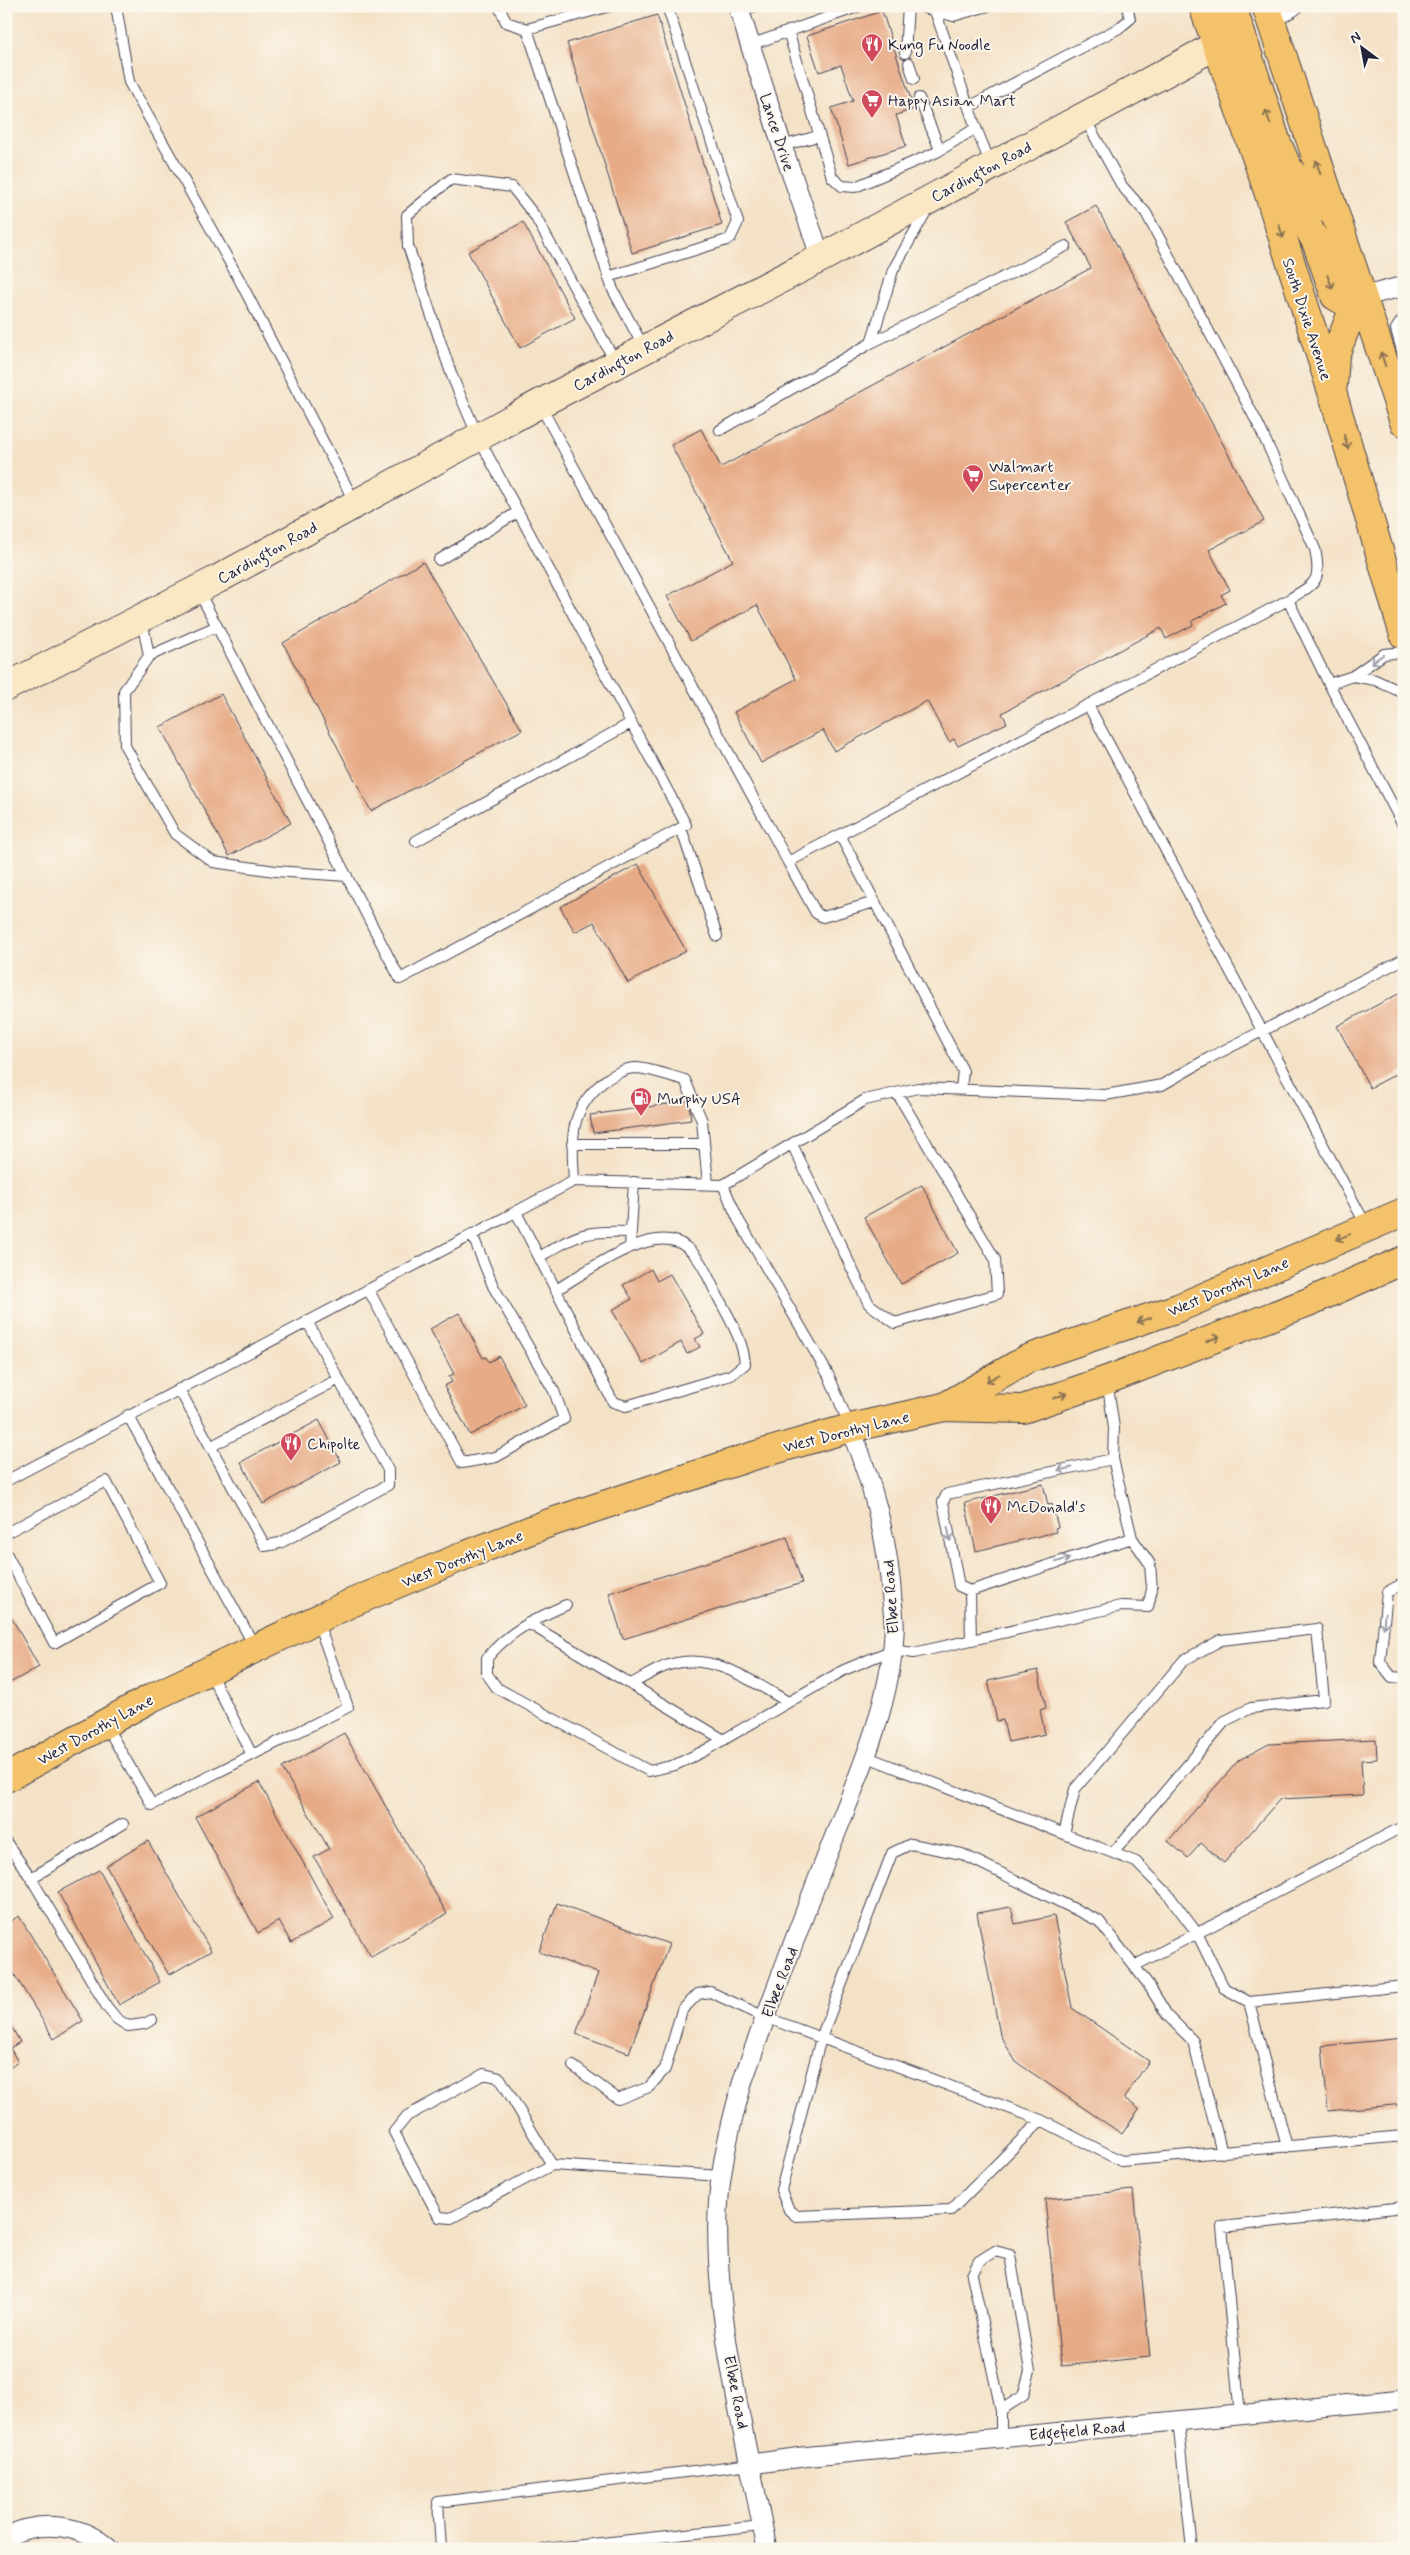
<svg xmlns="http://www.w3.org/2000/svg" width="1410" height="2555" viewBox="0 0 1410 2555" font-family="Mynerve,sans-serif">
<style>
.building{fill:#e7ac87}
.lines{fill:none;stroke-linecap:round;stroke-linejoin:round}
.lane-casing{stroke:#423f50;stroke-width:12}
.street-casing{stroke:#423f50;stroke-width:21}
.secondary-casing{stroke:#423f50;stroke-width:30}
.primary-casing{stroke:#423f50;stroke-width:30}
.lane{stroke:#fff;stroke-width:10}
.street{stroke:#fff;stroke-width:19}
.secondary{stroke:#fae7c3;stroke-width:28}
.primary{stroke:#f3c26a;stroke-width:28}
.oneway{stroke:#8a7252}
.oneway2{stroke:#9c9ca7}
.labels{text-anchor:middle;stroke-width:4;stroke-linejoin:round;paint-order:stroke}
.poi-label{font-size:16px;fill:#22223b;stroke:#fbf7ec;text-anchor:start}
.street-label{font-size:16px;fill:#22223b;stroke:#fbf7ec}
</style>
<rect width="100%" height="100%" fill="#fbf7ec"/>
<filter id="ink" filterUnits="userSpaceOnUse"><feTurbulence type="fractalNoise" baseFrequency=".02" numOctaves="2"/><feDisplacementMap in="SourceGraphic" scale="10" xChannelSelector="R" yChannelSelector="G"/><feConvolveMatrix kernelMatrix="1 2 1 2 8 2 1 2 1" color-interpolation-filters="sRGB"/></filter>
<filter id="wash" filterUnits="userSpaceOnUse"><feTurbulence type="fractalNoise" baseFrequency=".0096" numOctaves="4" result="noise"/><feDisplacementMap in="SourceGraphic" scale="20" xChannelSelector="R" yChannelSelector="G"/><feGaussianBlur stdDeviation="1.12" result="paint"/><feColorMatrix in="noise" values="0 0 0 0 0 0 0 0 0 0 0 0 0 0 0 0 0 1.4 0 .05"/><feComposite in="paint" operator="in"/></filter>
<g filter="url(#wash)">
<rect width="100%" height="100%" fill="#f4e2c7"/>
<g id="blocks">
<path class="building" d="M882,11L914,109L896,115L906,146L849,164L831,108L853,101L841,65L819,72L807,36Z
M657,15L722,225L632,253L567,43Z
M1096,206L1264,521L1209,550L1230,590L1221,595L1226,603L1192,621L1193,625L1166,639L1161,628L1002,713L1007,723L958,746L954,739L949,742L927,701L834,751L823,730L761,763L734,712L796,679L757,605L691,641L667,596L733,561L671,445L701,429L721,467L1091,268L1066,222Z
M523,222L575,318L520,348L468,252Z
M423,562L522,730L371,811L283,643Z
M221,694L291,823L229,856L160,727Z
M638,864L686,951L628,983L594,922L575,932L560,907Z
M1404,991V1070L1370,1088L1337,1026Z
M689,1101L691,1120L593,1133L590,1115Z
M922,1185L958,1253L901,1284L864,1217Z
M651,1269L657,1281L670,1274L704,1334L695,1339L700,1347L687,1354L681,1342L643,1364L612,1310L632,1299L623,1285Z
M459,1313L483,1358L486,1357L489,1362L499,1356L525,1405L470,1435L444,1386L452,1382L449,1376L454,1374L430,1329Z
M319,1420L341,1462L263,1504L241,1462Z
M1043,1484L1048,1505L1052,1504L1058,1527L1055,1528L1056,1532L976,1551L965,1503Z
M787,1537L802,1583L623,1639L609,1593Z
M6,1608L39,1667L6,1685Z
M1038,1670L1046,1708L1040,1710L1045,1734L1008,1742L1003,1720L997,1721L988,1681Z
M344,1733L447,1914L371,1957L314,1857L329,1849L282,1768Z
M1376,1739L1377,1759L1361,1760L1363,1795L1280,1799L1224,1863L1201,1843L1188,1858L1168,1841L1239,1760L1269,1744Z
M259,1782L334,1919L291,1943L279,1921L258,1933L195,1817Z
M148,1841L211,1951L169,1975L106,1866Z
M99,1870L160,1982L119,2005L58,1892Z
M557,1903L669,1944L629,2053L576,2034L598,1973L539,1952Z
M1011,1907L1015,1924L1054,1916L1072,2008L1149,2061L1124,2098L1139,2109L1122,2134L1016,2062L1000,2035L977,1913Z
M19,1916L83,2021L54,2039L6,1961V1924Z
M6,2017L20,2042L10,2048L18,2062L6,2069Z
M1404,2038V2104L1328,2111L1322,2046Z
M1133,2190L1150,2357L1061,2366L1045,2199Z"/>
</g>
</g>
<g filter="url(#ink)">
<use href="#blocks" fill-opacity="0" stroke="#423f50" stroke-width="1"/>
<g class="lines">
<g class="lane-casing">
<path id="lane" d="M116,6L129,82L239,279L355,503
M499,6L506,22L527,29
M610,6L527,29L613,290L644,348
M918,6L953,16L988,6
M739,11L755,6
M788,31L832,177L842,186L855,187L937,152L976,128L935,11
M750,45L860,6
M905,53L908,6
M909,63L914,79
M919,98L940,150
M969,107L1119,28L1130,19L1127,6
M976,128L991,165
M782,146L818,136
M608,277L730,239L738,222L667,6
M1404,317L1396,329L1404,358
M871,343L1066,246
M540,405L788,862L1288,600C1315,583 1322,584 1315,549L1258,424L1146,213L1122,186L1084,117
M720,430L871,343L893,270L928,208
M439,560L518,512
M198,590L400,979L681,828L686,825L478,437L452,376L408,246L407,215L451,179L512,187L535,216L616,363
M1288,600L1329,684L1404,827
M142,620L149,656L124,691L125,746L175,834L213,862L275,871L347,876
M149,656L217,626
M6,667L12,683
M1353,676L1375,680L1404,693
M1329,684L1353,676L1384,654L1404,652
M1088,705L1367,1227
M681,828L717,936
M840,835L963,1071L961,1089
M416,841L631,723
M788,862L816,913L823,917L875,902
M572,1144H704
M792,1144L869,1304L895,1323L997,1294L995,1259L897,1093
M574,1181C572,1140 568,1112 602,1083C610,1076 625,1068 636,1068C652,1069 670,1076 685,1080L702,1121L708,1184
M516,1212L613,1402L626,1406L731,1375L745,1364C743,1338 727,1315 715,1291C707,1275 701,1258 686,1247C654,1220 585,1273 556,1290
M630,1247L634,1182
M539,1257C579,1234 584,1230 631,1232
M368,1289L462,1463L496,1457L564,1419L554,1391L493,1286L472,1234
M179,1389L265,1546L280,1543L388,1485V1470L307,1321
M128,1415L255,1647
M850,1427L829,1376L738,1219L723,1185L865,1100L918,1088L1105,1095L1162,1085L1209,1058L1404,959
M210,1447L339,1379
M1113,1459L947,1494L943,1502L959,1586L970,1591L1132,1538
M6,1481L574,1181L723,1185
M6,1533L106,1481L160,1583L54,1643L6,1553
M1404,1583L1387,1592L1380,1662L1392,1677L1404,1678
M970,1591L971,1640
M566,1605C536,1618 508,1632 487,1658V1674L497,1688L649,1771L675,1765L704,1751L844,1670L892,1650L914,1653L1121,1606L1148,1607L1152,1589L1150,1564L1132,1538L1113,1459L1114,1428L1107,1380
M528,1623L724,1740
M209,1671L252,1755
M631,1684C643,1678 656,1669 669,1665C712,1651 753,1682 788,1702
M105,1724L152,1805L348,1707L317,1620
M865,1756L1136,1862L1167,1893L1197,1933L1224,1988L1249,2002L1404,1986
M1064,1834L1075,1789L1184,1660L1221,1640L1317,1629L1324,1700L1251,1708L1225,1721L1113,1853
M6,1842L31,1878L107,2007L117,2019L128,2026L144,2024L152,2020
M31,1878L123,1824
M1134,1966L1404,1826
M1249,2002L1287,2147
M573,2066L618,2099L649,2087L665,2069L682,2010L698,1994L710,1992L765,2017L1041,2120L1121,2161L1404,2136
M1041,2120L951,2210L796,2216L789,2210L781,2190L821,2038L892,1853L911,1844L962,1854L1099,1921L1148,1984L1167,2015L1193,2041L1222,2153
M552,2165L451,2218L439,2217L394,2132L407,2116L484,2074L500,2078L552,2165L722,2176
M1001,2410L972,2275L979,2261L995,2251L1010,2255L1030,2371L1023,2396L1001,2410V2437
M1240,2415L1222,2227L1404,2207
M1178,2421L1192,2549
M441,2549L438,2502L751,2464
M545,2549L762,2526"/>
</g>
<g class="street-casing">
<path id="street" d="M738,6L783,149L821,258
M1271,19L1293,6
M1362,297L1404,286
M751,2464L802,2457L1404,2399
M6,2537C39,2519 82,2524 109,2549
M767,2549C746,2440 714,2321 718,2211C720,2166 731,2123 743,2080C771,2001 801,1922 832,1843C858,1777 890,1706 894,1634C895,1623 893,1611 892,1600C888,1540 873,1483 850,1428"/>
</g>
<g class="secondary-casing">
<path id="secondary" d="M6,687L218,579L539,404L821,258L1237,34"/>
</g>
<g class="primary-casing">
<path id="primary" d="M1203,6L1266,185L1333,395L1404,635
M1232,6L1277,143L1287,166L1302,187L1333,213
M1266,6L1404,422
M1269,188L1308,227L1317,244L1335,296L1342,300L1362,297
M1333,385L1335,355L1349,320L1362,297
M944,1407L1027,1359L1178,1308L1404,1212
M6,1778L151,1698L349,1604L466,1555L549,1523L753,1456L850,1428L944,1407L1023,1409L1107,1380L1311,1301L1404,1260"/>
</g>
<use href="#lane" class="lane"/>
<use href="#street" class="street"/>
<use href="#secondary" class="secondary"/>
<use href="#primary" class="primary"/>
</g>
<defs><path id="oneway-shaft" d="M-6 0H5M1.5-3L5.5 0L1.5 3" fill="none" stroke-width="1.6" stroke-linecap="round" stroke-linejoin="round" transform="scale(1.25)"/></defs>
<g class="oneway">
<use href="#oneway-shaft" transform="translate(1268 117) rotate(-108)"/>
<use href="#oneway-shaft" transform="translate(1318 167) rotate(-108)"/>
<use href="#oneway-shaft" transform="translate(1281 231) rotate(73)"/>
<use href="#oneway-shaft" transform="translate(1330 282) rotate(69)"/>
<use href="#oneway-shaft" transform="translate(1383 359) rotate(-108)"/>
<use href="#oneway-shaft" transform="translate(1346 442) rotate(74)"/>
<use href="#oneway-shaft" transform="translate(1343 1237) rotate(157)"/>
<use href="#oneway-shaft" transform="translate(1144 1320) rotate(162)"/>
<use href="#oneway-shaft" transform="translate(1213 1339) rotate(-21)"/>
<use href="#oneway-shaft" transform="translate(993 1378) rotate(150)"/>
<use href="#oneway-shaft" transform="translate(1060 1396) rotate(-19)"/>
</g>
<g class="oneway2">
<use href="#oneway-shaft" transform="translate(1377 659) rotate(145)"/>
<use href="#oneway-shaft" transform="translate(1065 1469) rotate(168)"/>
<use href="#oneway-shaft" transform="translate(949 1534) rotate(79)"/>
<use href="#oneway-shaft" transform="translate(1063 1560) rotate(-18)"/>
<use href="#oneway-shaft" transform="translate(1384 1621) rotate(95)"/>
</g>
</g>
<defs>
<g id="restaurant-pin" transform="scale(1.125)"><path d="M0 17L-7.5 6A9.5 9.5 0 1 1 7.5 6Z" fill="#d1495b" stroke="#fbf7ec"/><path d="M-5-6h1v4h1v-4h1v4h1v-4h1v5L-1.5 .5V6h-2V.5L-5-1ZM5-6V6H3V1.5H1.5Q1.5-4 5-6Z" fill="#fff"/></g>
<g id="supermarket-pin" transform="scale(1.125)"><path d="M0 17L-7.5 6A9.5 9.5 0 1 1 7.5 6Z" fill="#d1495b" stroke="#fbf7ec"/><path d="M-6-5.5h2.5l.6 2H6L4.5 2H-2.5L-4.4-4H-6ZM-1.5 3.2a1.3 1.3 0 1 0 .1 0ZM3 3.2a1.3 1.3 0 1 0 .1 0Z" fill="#fff"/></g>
<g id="fuel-pin" transform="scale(1.125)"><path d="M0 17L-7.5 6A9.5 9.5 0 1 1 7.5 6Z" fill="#d1495b" stroke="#fbf7ec"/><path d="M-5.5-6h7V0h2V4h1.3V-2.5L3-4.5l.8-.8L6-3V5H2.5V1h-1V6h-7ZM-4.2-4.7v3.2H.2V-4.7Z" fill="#fff"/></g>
</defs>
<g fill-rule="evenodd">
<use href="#restaurant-pin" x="872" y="44"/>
<use href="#supermarket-pin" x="872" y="100"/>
<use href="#supermarket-pin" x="973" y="475"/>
<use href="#fuel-pin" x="641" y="1098"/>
<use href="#restaurant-pin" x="291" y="1443"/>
<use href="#restaurant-pin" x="991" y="1506"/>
</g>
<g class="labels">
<g class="poi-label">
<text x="888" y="50">Kung Fu Noodle</text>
<text x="888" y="106">Happy Asian Mart</text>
<text x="989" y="472">Walmart<tspan x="989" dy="18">Supercenter</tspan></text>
<text x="657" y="1104">Murphy USA</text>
<text x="307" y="1449">Chipolte</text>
<text x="1007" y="1512">McDonald's</text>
</g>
<g class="street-label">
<text transform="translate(778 132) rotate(72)" y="6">Lance Drive</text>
<text transform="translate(981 171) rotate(-28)" y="6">Cardington Road</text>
<text transform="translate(1308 319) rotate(72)" y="6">South Dixie Avenue</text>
<text transform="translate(623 360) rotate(-28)" y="6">Cardington Road</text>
<text transform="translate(267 552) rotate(-29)" y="6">Cardington Road</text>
<text transform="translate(1228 1286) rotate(-23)" y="6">West Dorothy Lane</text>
<text transform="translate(846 1431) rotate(-14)" y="6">West Dorothy Lane</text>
<text transform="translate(462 1558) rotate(-22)" y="6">West Dorothy Lane</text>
<text transform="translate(890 1597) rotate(-94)" y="6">Elbee Road</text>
<text transform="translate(95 1729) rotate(-29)" y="6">West Dorothy Lane</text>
<text transform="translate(779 1982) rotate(-69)" y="6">Elbee Road</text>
<text transform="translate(737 2392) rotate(79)" y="6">Elbee Road</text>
<text transform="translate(1077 2430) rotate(-5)" y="6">Edgefield Road</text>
</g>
</g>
<rect width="1410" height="2555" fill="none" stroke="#fbf7ec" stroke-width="25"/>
<g transform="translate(1362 48) rotate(328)" stroke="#fbf7ec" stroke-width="4" paint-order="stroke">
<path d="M0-4L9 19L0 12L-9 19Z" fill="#22223b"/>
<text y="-8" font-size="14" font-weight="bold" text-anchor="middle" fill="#22223b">N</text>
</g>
</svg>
